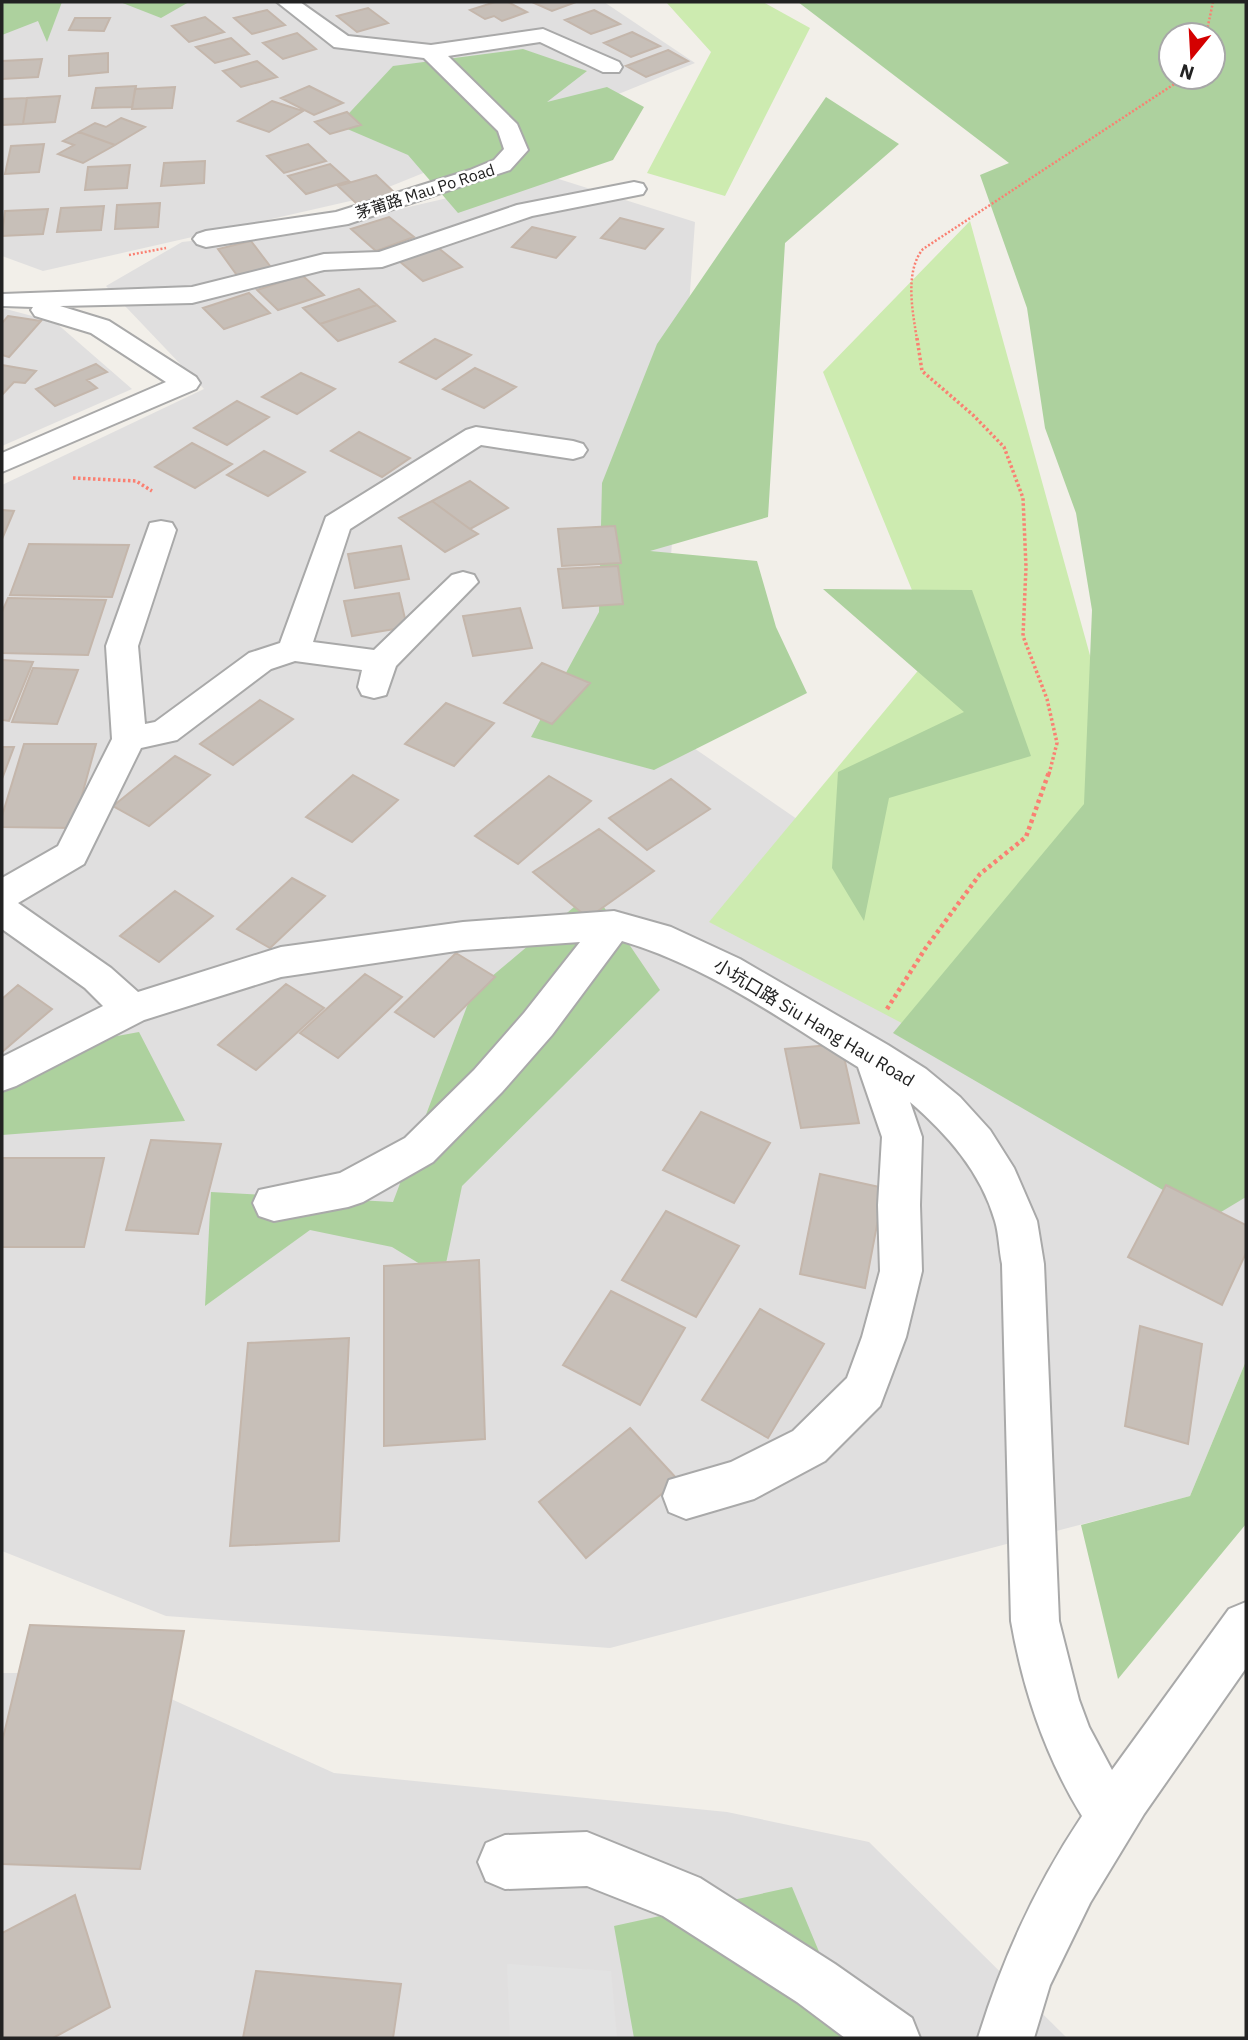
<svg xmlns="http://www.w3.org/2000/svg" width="1248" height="2040" viewBox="0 0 1248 2040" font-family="'IBM Plex Sans','Noto Sans TC',sans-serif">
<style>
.residential{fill:#e0dfdf}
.grass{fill:#cdebb0}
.forest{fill:#add19e;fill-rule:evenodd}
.parking{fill:#e2e2e2}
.building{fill:#c7bfb8;stroke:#c4b6ab;stroke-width:2}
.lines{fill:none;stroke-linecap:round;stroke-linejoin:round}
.minor-casing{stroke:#a9a9a9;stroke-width:4}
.path-far2{stroke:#fa8072;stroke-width:2.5;stroke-dasharray:2 2;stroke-linecap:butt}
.path-far1{stroke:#fa8072;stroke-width:3.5;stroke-dasharray:2.5 2.5;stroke-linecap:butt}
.path{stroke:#fa8072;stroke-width:4.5;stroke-dasharray:3.5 3.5;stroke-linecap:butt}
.minor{fill:#fff;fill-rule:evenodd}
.labels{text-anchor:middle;stroke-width:5;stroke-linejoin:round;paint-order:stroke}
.far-street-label{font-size:16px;fill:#222;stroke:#fff}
.street-label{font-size:18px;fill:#222;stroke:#fff}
</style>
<rect width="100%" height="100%" fill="#f2efe9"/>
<path class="residential" d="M2,2H604L695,63L359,199L43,271L2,256Z
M546,175L695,222L659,724L1246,1128V1361L1190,1496L610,1648L166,1616L2,1551V485L204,389L106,286L182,242L327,226Z
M2,308L55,322L132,389L2,446Z
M2,1673H114L334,1773L727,1812L869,1842L1067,2038H2Z"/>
<path class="grass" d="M666,2H763L810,28L725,196L647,173L711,52Z
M970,221L1133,811L917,1031L709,922L936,649L823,372Z"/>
<path class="forest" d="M2,2H62L47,42L38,21L2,35Z
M120,2H189L161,18Z
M798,2H1246V1197L1211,1218L893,1033L1084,804L1092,610L1076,513L1045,428L1027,308L980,175L1009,163ZM1171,35H1213V77H1171Z
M523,49L587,71L547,102L607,87L644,107L613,160L458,213L408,155L338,125L393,66Z
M826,97L899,144L785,243L768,517L650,551L757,561L776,627L807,693L654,770L531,737L599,612L602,483L657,344Z
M823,589L972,590L1031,756L889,798L864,921L832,868L838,772L964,712Z
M593,891L660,990L462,1186L443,1278L392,1247L310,1230L205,1306L211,1192L393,1202L472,993Z
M139,1032L185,1121L2,1135V1057Z
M1246,1361V1524L1118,1679L1081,1525L1190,1496Z
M792,1887L855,2038H634L614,1926Z"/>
<path class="parking" d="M507,1964L611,1971L617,2038H510Z"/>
<path class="building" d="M495,2H508L527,12L502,21L494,16L485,19L470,10Z
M532,2H576L552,11Z
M368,8L388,23L357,32L337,16Z
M267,10L285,25L252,34L234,18Z
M594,10L620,24L591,34L565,20Z
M205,17L224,32L189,42L172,26Z
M75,18H110L104,31L69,30Z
M632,32L660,46L631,57L604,43Z
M297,33L316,49L283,59L263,43Z
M231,38L249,54L215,63L196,47Z
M668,50L688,61L646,77L626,66Z
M108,53V72L69,76V56Z
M42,59L38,77L2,79V61Z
M257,61L277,77L241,87L223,71Z
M136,86L132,107L92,108L96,88Z
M309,86L343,103L314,115L281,98Z
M175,87L172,108L132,109L135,89Z
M60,96L55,122L23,124L27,98Z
M27,98L23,124L2,125V99Z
M272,101L303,111L269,132L238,121Z
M347,112L361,125L330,134L315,122Z
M121,118L145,127L115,145L79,132L95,123L106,127Z
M79,132L115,145L83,163L58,154L74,145L63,141Z
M44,144L39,172L5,174L11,146Z
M308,144L326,161L284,173L267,156Z
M205,161L204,183L161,186L164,163Z
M330,164L349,181L306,194L288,176Z
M130,165L127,188L85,190L88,167Z
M376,175L397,195L359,206L338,186Z
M160,203L158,227L115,229L117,205Z
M104,206L101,230L57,232L61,208Z
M48,209L43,234L2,236L5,211Z
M389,217L414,237L376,251L351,229Z
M620,218L663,229L645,249L601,238Z
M532,227L575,237L556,258L512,247Z
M251,241L273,270L239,278L218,249Z
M436,246L462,267L423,281L398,260Z
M302,275L324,295L278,310L257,290Z
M359,289L377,305L320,324L303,308Z
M249,293L270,313L224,329L203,308Z
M377,305L395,321L338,341L320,324Z
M8,316L41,321L9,357L2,355V323Z
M435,339L471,355L436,379L400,362Z
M96,364L107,372L87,380L97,388L55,406L36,389Z
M2,365L36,371L25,383L14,382L2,395Z
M475,368L516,387L484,408L443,389Z
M301,373L335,389L297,414L262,397Z
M237,401L269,417L227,445L194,428Z
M359,432L410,458L382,477L331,451Z
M192,443L232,464L195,488L155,467Z
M264,451L305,472L268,496L227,475Z
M470,481L508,508L470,529L432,501Z
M432,501L470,529L478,534L445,552L399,518Z
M2,510L14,511L2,539Z
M615,526L621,563L562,566L558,529Z
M29,544L129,545L112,597L10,595Z
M401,546L409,579L355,588L348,554Z
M618,566L623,604L563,608L558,569Z
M399,593L407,627L352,636L344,601Z
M8,598L106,600L88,655L2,653V612Z
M520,608L532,648L473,656L463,616Z
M2,660L33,662L9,721L2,720Z
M542,663L590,683L552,724L504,703Z
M33,668L78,670L57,724L12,722Z
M260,700L293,719L233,765L200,744Z
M446,703L494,723L454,766L405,744Z
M24,744H96L73,828L2,827V816Z
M2,747H14L2,779Z
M175,756L210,775L149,826L113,806Z
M353,775L398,800L352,842L306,817Z
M549,776L591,801L518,864L475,836Z
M671,779L710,809L647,850L609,818Z
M599,829L654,871L588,918L533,872Z
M292,878L325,896L270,948L237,929Z
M175,891L213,916L159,962L120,936Z
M456,953L495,977L434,1037L395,1012Z
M365,974L402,997L338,1058L300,1033Z
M286,984L324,1008L256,1070L218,1045Z
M18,985L52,1009L2,1052V999Z
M841,1044L859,1123L801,1128L785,1049Z
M701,1112L770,1143L734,1203L663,1170Z
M151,1140L221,1144L198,1234L126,1230Z
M2,1158H104L84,1247H2Z
M820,1174L884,1188L865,1288L800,1274Z
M1166,1185L1246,1225V1253L1222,1305L1128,1257Z
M666,1211L739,1246L696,1317L622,1280Z
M479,1260L485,1439L384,1446V1266Z
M611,1291L685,1328L640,1405L563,1365Z
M760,1309L824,1344L768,1438L702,1400Z
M1140,1326L1202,1344L1188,1444L1125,1426Z
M349,1338L339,1541L230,1546L248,1343Z
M630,1428L678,1480L586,1558L539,1502Z
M30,1625L184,1631L140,1869L2,1864V1742Z
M75,1895L110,2007L53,2038H2V1933Z
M256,1971L401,1984L393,2038H243Z"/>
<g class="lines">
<g class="minor-casing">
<path id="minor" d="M277,2H300L348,36L431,45L543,29L619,62L622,67L619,72H603L540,42L448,56L517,124L528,150L510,170L348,224L206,247L197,244L193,239L197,234L206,231L336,212L470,170L494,160L504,149L498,131L424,58L334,47Z
M634,182L643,184L646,189L643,194L532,216L382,267L324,270L192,303L60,306L109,321L196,377L200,383L196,389L2,472V453L166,382L91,333L35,316L31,310L33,307L3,306V294L192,287L324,254L379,252L517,205Z
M476,427L573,441L583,444L587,450L583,456L573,459L481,445L350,529L313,642L374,650L452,575L463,572L474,575L478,582L396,666L386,695L374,698L362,695L358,687L362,670L295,661L271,669L177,740L141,748L84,864L18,903L111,968L138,992L281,947L463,922L614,911L671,927L740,959L888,1045L926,1069L960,1097L990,1130L1014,1168L1037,1221L1044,1264L1059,1621L1079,1700L1089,1727L1112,1770L1229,1609L1246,1602V1668L1144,1814L1090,1903L1050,1985L1034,2038H978C1002,1959 1036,1885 1082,1816C1045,1756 1023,1690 1011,1621L1002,1264C999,1250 999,1234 995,1221C981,1172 947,1134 910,1102L922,1137L920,1205L922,1271L906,1337L880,1406L825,1461L754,1499L686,1519L669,1512L663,1496L669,1480L731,1462L793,1431L847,1378L862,1337L880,1271L878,1205L882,1137L858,1067C783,1021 708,966 622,941L552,1035L502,1092L433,1162L363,1202L348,1207L274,1221L259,1216L253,1203L259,1190L340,1173L405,1138L474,1070L524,1013L580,942L463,950L281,977L144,1020L16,1086L2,1091V1057L103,1006L85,988L2,929V878L58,846L112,739L106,646L150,523L161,521L172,523L176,530L138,646L145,724L155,722L249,653L280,643L326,517L466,430Z
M587,1832L700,1878L835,1964L912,2018L920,2038H845L797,2002L663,1916L587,1886L505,1889L486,1881L478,1862L486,1843L505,1835Z"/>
</g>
<path class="path-far2" d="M1206,35L1213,2
M129,255L166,248
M917,340C913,313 904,272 923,249L1185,77"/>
<path class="path-far1" d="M917,338L922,371L973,415L1004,447L1023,498L1026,567L1023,636L1047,699L1057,743L1049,774
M73,478L136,481L152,491"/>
<path class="path" d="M887,1009L925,949L980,874L1026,837L1049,772"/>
<use href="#minor" class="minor"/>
</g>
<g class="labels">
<g class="far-street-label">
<text transform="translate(425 191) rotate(-18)" y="6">茅莆路 Mau Po Road</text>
</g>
<g class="street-label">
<text transform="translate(814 1023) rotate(31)" y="6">小坑口路 Siu Hang Hau Road</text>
</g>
</g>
<rect width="1248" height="2040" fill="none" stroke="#222222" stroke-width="7"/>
<g transform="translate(1192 56) rotate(198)"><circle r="33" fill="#ffffff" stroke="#a7a7a7" stroke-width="2"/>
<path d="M0-5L12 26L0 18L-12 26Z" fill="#d40000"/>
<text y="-10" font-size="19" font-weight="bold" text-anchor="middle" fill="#222222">N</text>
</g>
</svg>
